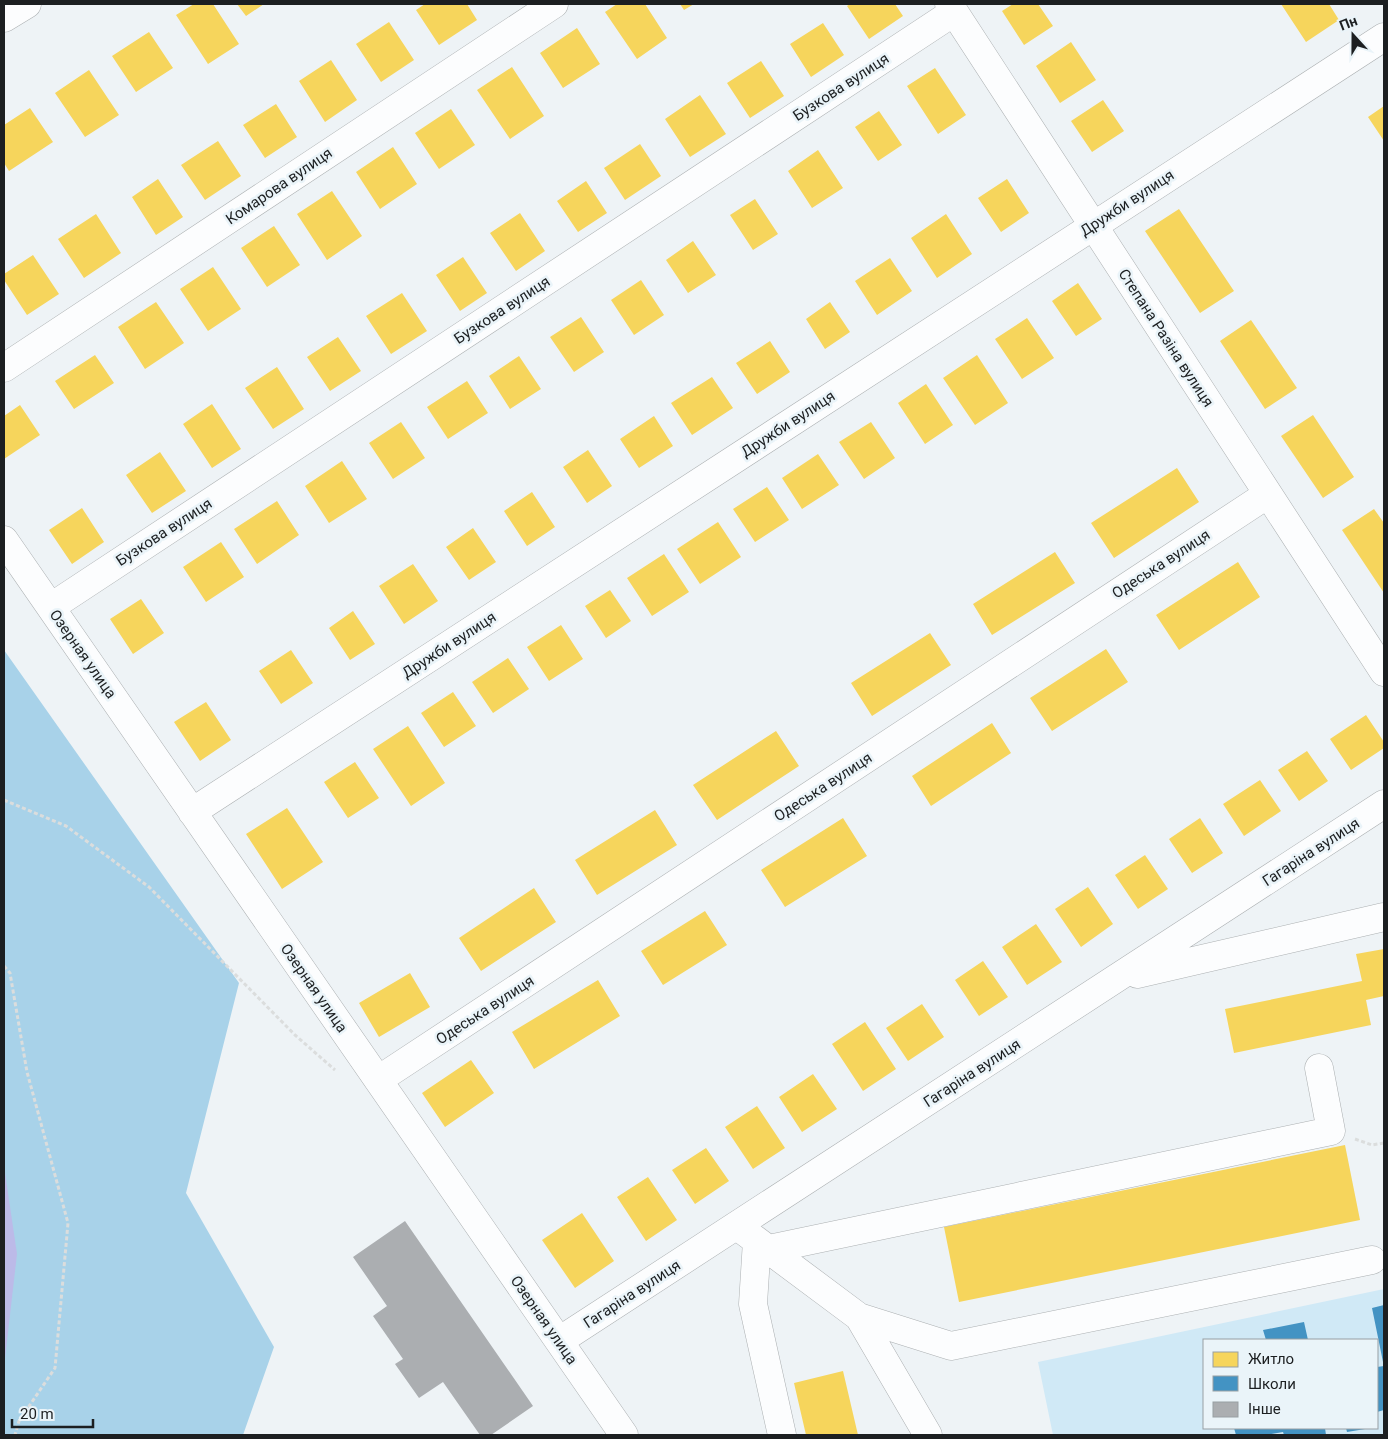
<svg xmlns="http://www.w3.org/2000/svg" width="1388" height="1439" viewBox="0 0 1388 1439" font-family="Roboto,sans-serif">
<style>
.green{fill:#d0e9f6;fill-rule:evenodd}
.forest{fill:#a8d2e9}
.water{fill:#bcbae8}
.homes{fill:#f6d55c}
.schools{fill:#4393c3}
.building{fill:#abaeb1}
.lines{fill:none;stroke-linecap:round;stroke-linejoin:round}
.minor-casing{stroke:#acb0b2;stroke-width:29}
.path{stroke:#dbdddd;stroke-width:3;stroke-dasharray:4 2.5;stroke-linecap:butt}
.minor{stroke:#fcfdfe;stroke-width:28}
.labels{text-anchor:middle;stroke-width:5;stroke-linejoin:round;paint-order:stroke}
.street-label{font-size:15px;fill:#1c1f21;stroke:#eaf4f9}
</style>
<rect width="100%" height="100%" fill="#eef3f6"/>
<path class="green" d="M1384,1289V1435H1053L1038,1362ZM1204,1340H1377V1428H1204Z"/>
<path class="forest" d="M4,650L239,983L186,1193L274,1347L243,1435H4Z"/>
<path class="water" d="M4,1166L17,1254L4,1367Z"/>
<path class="homes" d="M194,4H213L239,44L208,64L176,15Z
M237,4H264L246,16Z
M425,4H467L477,20L439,45L416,10Z
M617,4H645L667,38L637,59L605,12Z
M680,4H694L684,10Z
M850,4H895L903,16L869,39L847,6Z
M1013,4H1038L1053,26L1024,45L1002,11Z
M1281,4H1329L1339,20L1306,42Z
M389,22L414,60L381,82L356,44Z
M823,23L844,55L811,77L790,44Z
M577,28L600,64L563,88L540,53Z
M149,32L173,68L136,92L112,56Z
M1071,42L1096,80L1060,103L1036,66Z
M331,60L357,100L325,122L299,81Z
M761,61L784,96L750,118L727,83Z
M512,67L544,116L510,139L477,90Z
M935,68L966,115L938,134L907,86Z
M89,70L119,115L85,137L55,93Z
M700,95L726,134L690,157L665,119Z
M1103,100L1124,131L1092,152L1071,121Z
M276,104L297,137L265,158L243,125Z
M1384,106V141L1368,117Z
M30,108L53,142L9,171L4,163V125Z
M451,109L475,145L439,169L415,133Z
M879,111L902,145L878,161L855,127Z
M218,141L241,176L205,200L181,165Z
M640,144L661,176L625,200L604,168Z
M393,147L417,184L380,209L356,172Z
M818,150L843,188L812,208L788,171Z
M158,179L183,217L156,235L132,197Z
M1007,179L1029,213L1001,232L978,198Z
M586,181L607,213L578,232L557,201Z
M332,191L362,236L327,260L297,214Z
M755,199L778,234L753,250L730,215Z
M1179,209L1234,291L1200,313L1145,231Z
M520,213L545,251L516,271L490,233Z
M96,214L121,253L84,278L58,239Z
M946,214L972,254L937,278L911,238Z
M274,226L300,265L267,287L241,248Z
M693,241L716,275L688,293L666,260Z
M33,255L59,294L27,315L4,280V274Z
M463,257L487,293L460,311L436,275Z
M890,258L912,291L877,315L855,281Z
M213,267L241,309L208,331L180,289Z
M641,280L664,315L634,335L611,300Z
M1078,283L1102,319L1076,336L1052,301Z
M402,293L427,331L391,354L366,316Z
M156,302L184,343L145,369L118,327Z
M830,302L850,332L825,349L806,319Z
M581,317L604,352L574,372L550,337Z
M1027,318L1054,358L1022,379L995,339Z
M1251,320L1297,388L1265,409L1220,341Z
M338,337L361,371L330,391L307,357Z
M770,341L790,372L757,394L736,363Z
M95,355L114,383L74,409L55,381Z
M977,355L1008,403L975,425L943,378Z
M519,356L541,389L510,409L489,376Z
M277,367L304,409L273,429L245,388Z
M712,377L733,408L692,435L671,403Z
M467,381L488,413L448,439L427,407Z
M926,384L953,425L925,444L898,403Z
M212,404L241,449L212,468L183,424Z
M20,405L40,435L4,459V416Z
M1313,415L1354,477L1323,498L1281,436Z
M654,416L673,446L639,468L620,439Z
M401,422L425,458L393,479L369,443Z
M871,422L895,458L864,479L839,442Z
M588,450L612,486L587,503L563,467Z
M160,452L186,491L152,513L126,475Z
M818,454L839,485L802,509L782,478Z
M342,461L367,499L329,523L305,486Z
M1177,468L1199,502L1114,558L1091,523Z
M767,487L789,520L755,542L733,509Z
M532,492L555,527L527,546L504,511Z
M277,501L299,535L257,564L234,529Z
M82,508L104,542L72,564L49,530Z
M1374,509L1384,523V593L1342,530Z
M718,522L741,557L700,584L677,549Z
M473,528L496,562L469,580L446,547Z
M221,542L244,577L206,602L183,567Z
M1055,552L1075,583L992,635L973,604Z
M664,554L689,592L652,616L627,578Z
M1238,562L1260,597L1179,650L1156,615Z
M413,564L438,601L404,624L379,586Z
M610,590L631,621L606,638L585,606Z
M141,599L164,633L133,654L110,619Z
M353,611L375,644L350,660L329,628Z
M561,625L583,659L549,681L527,647Z
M930,633L951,665L872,716L851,683Z
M1106,649L1128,682L1052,731L1030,698Z
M291,650L313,683L281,704L259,671Z
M508,658L529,689L493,713L472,682Z
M453,692L476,726L444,747L421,713Z
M206,702L231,740L200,761L174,722Z
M1366,715L1384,742V748L1351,770L1330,739Z
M992,723L1011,753L931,806L912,776Z
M408,726L445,783L411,806L373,749Z
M776,731L799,766L717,820L693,785Z
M1307,751L1328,781L1299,801L1278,770Z
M355,762L379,798L348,818L324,782Z
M1260,780L1281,811L1244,836L1223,804Z
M287,808L323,862L282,889L246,834Z
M655,810L677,845L597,895L575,860Z
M843,818L867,856L785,907L761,870Z
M1200,818L1223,853L1192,873L1169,839Z
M1145,855L1168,889L1138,909L1115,875Z
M1088,887L1113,924L1081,947L1055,909Z
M534,888L556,922L481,971L459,938Z
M705,911L727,945L663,985L641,951Z
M1036,924L1062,962L1027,985L1002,947Z
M1384,949V996L1366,1000L1371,1025L1234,1053L1225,1009L1362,981L1356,954Z
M983,961L1008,997L979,1016L955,980Z
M410,973L430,1007L379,1037L359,1003Z
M598,980L620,1016L534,1069L512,1032Z
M922,1004L944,1037L908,1061L886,1028Z
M865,1022L896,1069L863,1091L832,1044Z
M471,1060L494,1093L445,1127L422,1093Z
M813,1074L837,1109L802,1132L779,1097Z
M757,1106L785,1148L753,1169L725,1127Z
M1345,1145L1360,1220L959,1302L944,1227Z
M706,1148L729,1181L695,1204L672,1170Z
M648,1177L677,1220L646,1241L617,1197Z
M582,1213L614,1261L575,1288L542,1240Z
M843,1371L858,1435H806L794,1383Z"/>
<path class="schools" d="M1384,1305V1362H1383L1372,1308Z
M1304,1322L1308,1340H1266L1263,1330Z
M1384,1366V1410L1377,1412V1367Z
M1234,1428H1325L1326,1435H1284L1283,1432L1266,1435H1236Z
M1346,1428H1365V1429L1347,1432Z"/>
<path class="building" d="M405,1221L533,1406L491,1435H480L443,1382L419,1398L395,1364L403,1359L373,1316L387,1306L353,1257Z"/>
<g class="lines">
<g class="minor-casing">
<path id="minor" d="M949,4L1384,672
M4,18L27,4
M4,368L554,4
M4,540L624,1435
M51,607L954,12
M192,812L1384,37
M1137,974L1384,917
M378,1080L1268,494
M737,1226L859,1317L951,1346L1372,1260
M757,1241L753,1304L782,1435
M769,1249L1331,1131L1319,1068
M859,1317L928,1435
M559,1341L1384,804"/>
</g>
<path class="path" d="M4,800L66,826L149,887L295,1035L335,1070
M4,966L10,973L27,1072L68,1223L55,1368L19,1421L15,1435
M1355,1139L1372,1145L1384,1143"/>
<use href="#minor" class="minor"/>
</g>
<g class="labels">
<g class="street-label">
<text transform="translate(841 87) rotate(-33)" y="5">Бузкова вулиця</text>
<text transform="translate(279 186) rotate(-34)" y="5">Комарова вулиця</text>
<text transform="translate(1127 203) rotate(-33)" y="5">Дружби вулиця</text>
<text transform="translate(502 310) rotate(-33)" y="5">Бузкова вулиця</text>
<text transform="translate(1166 338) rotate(57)" y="5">Степана Разіна вулиця</text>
<text transform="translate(788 424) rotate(-33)" y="5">Дружби вулиця</text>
<text transform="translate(164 532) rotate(-33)" y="5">Бузкова вулиця</text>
<text transform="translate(1161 564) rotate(-33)" y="5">Одеська вулиця</text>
<text transform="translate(449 645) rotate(-33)" y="5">Дружби вулиця</text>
<text transform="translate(83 654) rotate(55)" y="5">Озерная улица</text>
<text transform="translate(823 787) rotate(-33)" y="5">Одеська вулиця</text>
<text transform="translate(1311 852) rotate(-33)" y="5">Гагаріна вулиця</text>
<text transform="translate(314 988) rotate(55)" y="5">Озерная улица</text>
<text transform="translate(485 1010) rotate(-33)" y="5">Одеська вулиця</text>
<text transform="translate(972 1073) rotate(-33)" y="5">Гагаріна вулиця</text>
<text transform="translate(632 1294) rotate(-33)" y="5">Гагаріна вулиця</text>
<text transform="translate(544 1320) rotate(55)" y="5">Озерная улица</text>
</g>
</g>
<rect width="1388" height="1439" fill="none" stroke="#1c1f21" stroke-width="10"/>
<rect x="1203" y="1339" width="175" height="90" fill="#eaf4f9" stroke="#989fa3"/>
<rect x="1213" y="1352" width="25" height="15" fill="#f6d55c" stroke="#989fa3"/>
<text x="1248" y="1364" font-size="15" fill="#1c1f21">Житло</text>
<rect x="1213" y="1376" width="25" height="15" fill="#4393c3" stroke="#989fa3"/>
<text x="1248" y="1389" font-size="15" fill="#1c1f21">Школи</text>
<rect x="1213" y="1402" width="25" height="15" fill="#abaeb1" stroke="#989fa3"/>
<text x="1248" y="1414" font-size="15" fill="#1c1f21">Інше</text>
<g transform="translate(1353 35) rotate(339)" stroke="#eaf4f9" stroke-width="4" paint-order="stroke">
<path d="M0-4L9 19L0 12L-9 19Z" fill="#1c1f21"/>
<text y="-8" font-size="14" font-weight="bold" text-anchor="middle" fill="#1c1f21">Пн</text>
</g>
<path d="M12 1419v8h81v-8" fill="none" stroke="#1c1f21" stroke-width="2.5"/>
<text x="20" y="1419" font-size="15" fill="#1c1f21" stroke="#eaf4f9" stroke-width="4" paint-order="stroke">20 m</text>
</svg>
